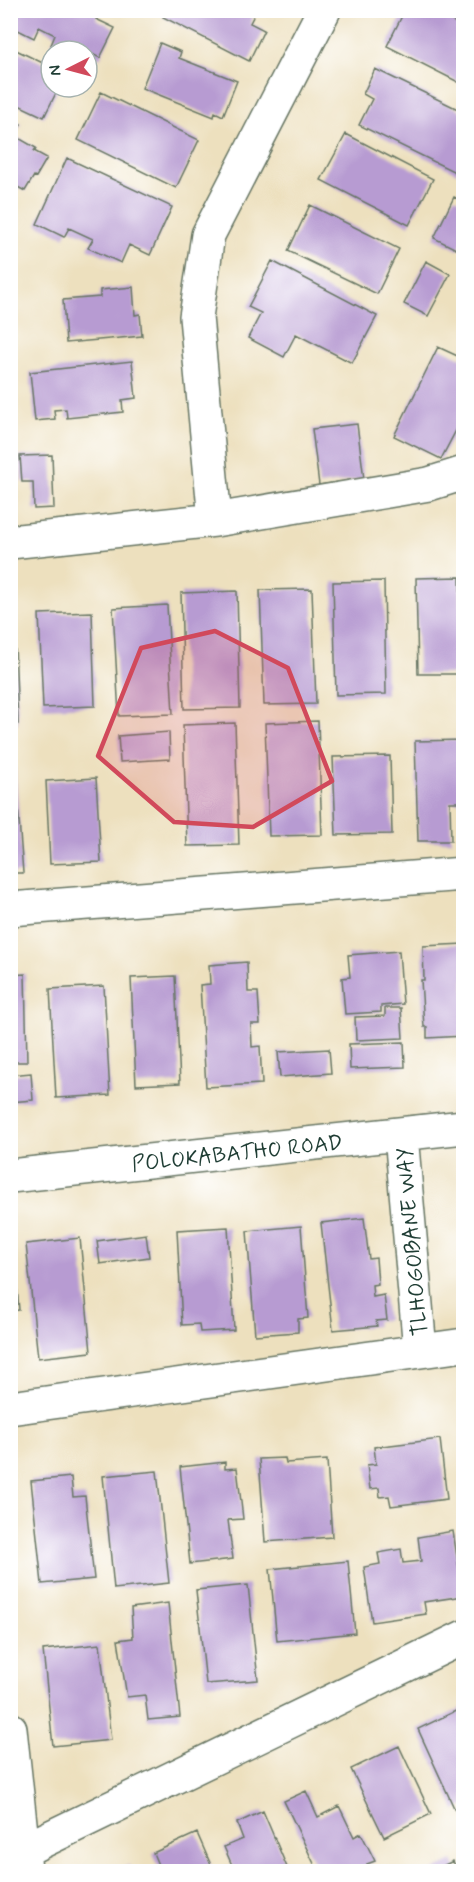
<svg xmlns="http://www.w3.org/2000/svg" width="474" height="1882" viewBox="0 0 474 1882" font-family="Mynerve,sans-serif">
<style>
.building{fill:#b79bd2}
.lines{fill:none;stroke-linecap:round;stroke-linejoin:round}
.minor-casing{stroke:#677664;stroke-width:36}
.minor{stroke:#fff;stroke-width:33}
.marked{fill:#d1495b;fill-opacity:0.2;stroke:#d1495b;stroke-width:4.5;stroke-linejoin:round}
.labels{text-anchor:middle;stroke-width:5;stroke-linejoin:round;paint-order:stroke}
.street-label{font-size:22px;fill:#1f3d34;stroke:#fff}
</style>
<rect width="100%" height="100%" fill="#fff"/>
<filter id="ink" filterUnits="userSpaceOnUse"><feTurbulence type="fractalNoise" baseFrequency=".0167" numOctaves="2"/><feDisplacementMap in="SourceGraphic" scale="12" xChannelSelector="R" yChannelSelector="G"/><feConvolveMatrix kernelMatrix="1 2 1 2 8 2 1 2 1" color-interpolation-filters="sRGB"/></filter>
<filter id="wash" filterUnits="userSpaceOnUse"><feTurbulence type="fractalNoise" baseFrequency=".008" numOctaves="4" result="noise"/><feDisplacementMap in="SourceGraphic" scale="24" xChannelSelector="R" yChannelSelector="G"/><feGaussianBlur stdDeviation="1.35" result="paint"/><feColorMatrix in="noise" values="0 0 0 0 0 0 0 0 0 0 0 0 0 0 0 0 0 1.4 0 .05"/><feComposite in="paint" operator="in"/></filter>
<g filter="url(#wash)">
<rect width="100%" height="100%" fill="#ede0be"/>
<g id="blocks">
<path class="building" d="M10,10H99L96,19L115,28L100,58L80,48L79,51H62L51,45L55,35L39,27L34,38L10,26Z
M166,10H246L254,15L250,23L264,30L249,61L163,17Z
M405,10H431L464,27V85L387,46Z
M160,43L181,52L179,58L237,81L223,116L215,112L214,117L142,88Z
M10,47L51,67V87H59L44,117L10,101Z
M375,69L464,112V160L457,173L359,125L372,99L363,94Z
M101,92L199,140L176,188L78,140Z
M10,118L21,124L15,136L36,148L34,151L47,158L36,177L34,176L25,191L10,183Z
M346,134L433,179L409,225L321,180Z
M67,158L172,207L150,255L129,245L121,263L88,248L93,239L69,228L64,237L37,224Z
M454,197L464,202V238L458,250L434,238Z
M310,205L399,249L377,294L288,251Z
M272,261L377,316L352,363L296,334L284,357L248,338L261,313L248,307Z
M426,261L450,274L428,316L404,304Z
M133,287L135,315L140,314L142,336L66,343L63,300L100,297V290Z
M438,347L464,359V415L441,459L394,436Z
M132,361L136,398L122,400L123,412L67,418L66,409L54,410L55,419L35,421L30,372Z
M357,424L364,479L319,485L312,429Z
M52,455L54,508L34,509L33,482H22L20,456Z
M460,577L462,674H418L416,578Z
M384,581L386,694L336,695L333,582Z
M312,589L316,704L264,705L260,590Z
M237,591L240,708L184,709L181,593Z
M167,605L173,714L119,716L113,608Z
M92,612L95,706L43,708L39,614Z
M10,616H14L18,724H10Z
M318,721L322,835L269,836L265,723Z
M235,723L239,845L187,846L183,725Z
M169,732L170,759L120,762L118,736Z
M464,740V802H450L451,841H418L415,741Z
M10,753H14L23,873H10Z
M390,756L392,834L336,835L333,757Z
M96,778L101,862L50,864L46,781Z
M464,944V1036L427,1038V1027H424L421,980H424L423,946Z
M399,951L403,1004L381,1006V1012L345,1014L342,978L350,977L348,955Z
M247,962L248,992H258L260,1024H251L252,1047L260,1046L262,1084L206,1087L200,985L210,984L209,965Z
M25,974L27,1062H10V975Z
M175,976L180,1083L136,1085L131,978Z
M104,986L110,1095L56,1098L50,989Z
M385,1008H401L403,1038L356,1040L355,1017L385,1016Z
M404,1042L405,1067L350,1069L349,1044Z
M329,1049L331,1073L280,1077L278,1052Z
M31,1073L33,1100L10,1102V1075Z
M364,1218L369,1259L376,1258L378,1284L372,1285L373,1297L384,1295L387,1320L376,1321L377,1326L333,1330L321,1223Z
M301,1226L308,1318L298,1319V1332L255,1335L247,1231Z
M228,1227L234,1330L200,1332L199,1324L182,1325L177,1230Z
M146,1234L149,1257L100,1264L97,1241Z
M80,1238L91,1352L38,1358L26,1244Z
M10,1262H15L19,1310L10,1311Z
M440,1439L447,1499L391,1506L389,1496L380,1497L379,1488L370,1489L367,1465L376,1464L374,1447Z
M285,1458L286,1463L327,1460L332,1537L265,1542L259,1459Z
M225,1462V1469L237,1468L243,1519L228,1520L233,1559L190,1564L180,1467Z
M157,1471L169,1583L114,1589L103,1476Z
M71,1477L73,1497L85,1496L94,1579L42,1584L31,1481Z
M453,1531L463,1596L424,1602L426,1614L372,1622L364,1567L380,1564L378,1553L401,1549L403,1563L421,1561L418,1537Z
M348,1561L355,1633L277,1641L270,1569Z
M248,1585L258,1680L206,1684L196,1590Z
M168,1603L180,1717L148,1720L145,1695L127,1697L118,1640L133,1638L131,1608Z
M100,1644L111,1740L53,1746L43,1650Z
M464,1707V1806L455,1810L418,1729Z
M399,1746L431,1814L384,1837L351,1769Z
M306,1791L318,1817L339,1806L354,1837L361,1833L375,1861L367,1864L371,1872H318L284,1801Z
M263,1811L289,1872H235L224,1847L243,1839L237,1823Z
M197,1833L214,1872H161L153,1853Z
M453,1861L458,1872H430Z
M129,1865L132,1872H114Z"/>
</g>
</g>
<g filter="url(#ink)">
<use href="#blocks" fill-opacity="0" stroke="#677664" stroke-width="1.5"/>
<g class="lines">
<g class="minor-casing">
<path id="minor" d="M215,520L196,317L208,235L324,10
M10,542L215,520L429,484L464,473
M10,909L464,874
M401,1135L420,1350
M10,1176L464,1127
M10,1408L464,1345
M10,1729L25,1870
M24,1850L464,1637"/>
</g>
<use href="#minor" class="minor"/>
</g>
</g>
<path class="marked" d="M215,631L288,668L332,781L253,827L174,822L98,756L141,648Z"/>
<g class="labels">
<g class="street-label">
<text transform="translate(237 1152) rotate(-6)" y="8">POLOKABATHO ROAD</text>
<text transform="translate(411 1242) rotate(-95)" y="8">TLHOGOBANE WAY</text>
</g>
</g>
<rect width="474" height="1882" fill="none" stroke="#fff" stroke-width="36"/>
<g transform="translate(69 69) rotate(264)"><circle r="28" fill="#ffffff" stroke="#a5b1ae" stroke-width="1.5"/>
<path d="M0-4.5L10 22L0 15L-10 22Z" fill="#d1495b"/>
<text y="-9" font-size="16" font-weight="bold" text-anchor="middle" fill="#1f3d34">N</text>
</g>
</svg>
